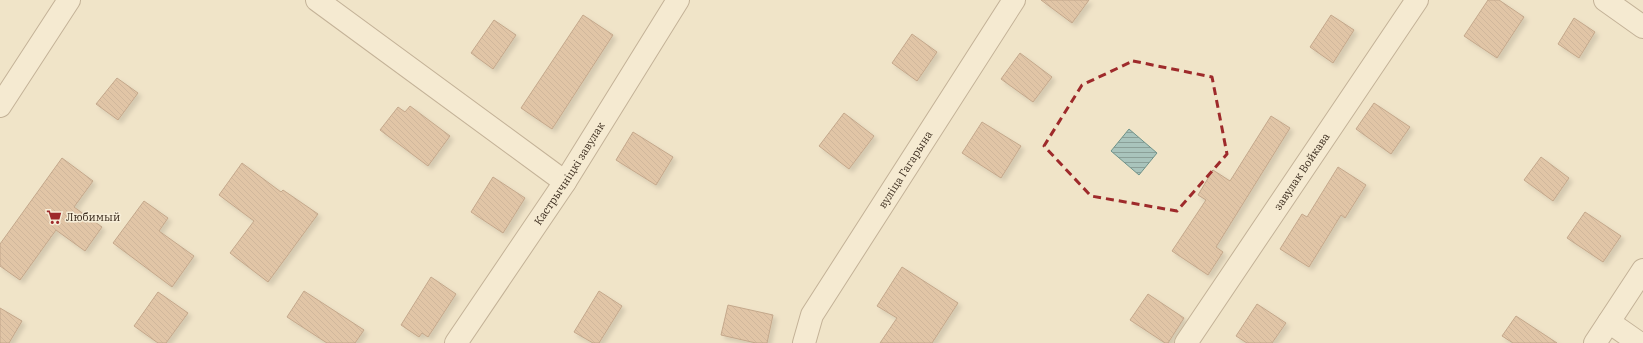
<svg xmlns="http://www.w3.org/2000/svg" width="1643" height="343" viewBox="0 0 1643 343" font-family="'IBM Plex Serif',serif">
<style>
.water{fill:url(#water-rules);stroke:#6f938a}
.building{fill:url(#building-back-hatch);stroke:#8d5f41;filter:url(#shadow)}
.lines{fill:none;stroke-linecap:round;stroke-linejoin:round}
.minor-casing{stroke:#8d765c;stroke-width:24}
.tertiary-casing{stroke:#8d765c;stroke-width:24}
.minor{stroke:#faf1dc;stroke-width:22}
.tertiary{stroke:#faf1dc;stroke-width:22}
.marked{fill:none;stroke:#9e2a2b;stroke-width:3;stroke-dasharray:8 5;stroke-linejoin:round}
.labels{text-anchor:middle;stroke-width:3;stroke-linejoin:round;paint-order:stroke}
.street-label{font-size:11px;fill:#3d2e20;stroke:#f7eed8}
.poi-label{font-size:11px;fill:#3d2e20;stroke:#f7eed8;text-anchor:start}
</style>
<defs>
<pattern id="water-rules" width="6" height="5" patternUnits="userSpaceOnUse"><rect width="6" height="5" fill="#a9c4bc"/><path d="M0 2.5h6" fill="none" stroke="#8ba098"/></pattern>
<pattern id="building-back-hatch" width="6" height="6" patternUnits="userSpaceOnUse"><rect width="6" height="6" fill="#cf9f7d"/><path d="M-1 5l2 2M0 0l6 6M5-1l2 2" fill="none" stroke="#a98266"/></pattern>
<filter id="shadow"><feDropShadow dx="3.5" dy="3.5" stdDeviation="2" flood-color="#0004"/></filter>
</defs>
<rect width="100%" height="100%" fill="#f0e4c8"/>
<path class="water" d="M1129,129L1157,153L1139,175L1111,151Z"/>
<path class="building" d="M1041,0H1089L1072,23Z
M1488,0H1499L1524,17L1497,58L1464,36Z
M583,15L613,35L552,129L521,108Z
M1331,15L1354,30L1333,63L1310,47Z
M1574,18L1595,32L1579,58L1558,44Z
M494,20L516,35L493,69L471,53Z
M912,34L937,52L917,81L892,63Z
M1020,53L1052,77L1033,102L1001,79Z
M117,78L138,93L118,120L96,104Z
M1374,103L1410,127L1391,154L1356,129Z
M410,106L450,136L428,166L380,130L398,107L405,112Z
M844,113L874,136L849,169L819,146Z
M1271,116L1290,128L1216,247L1223,252L1208,275L1172,251L1206,200L1198,195L1213,170L1230,181Z
M982,122L1021,146L1001,178L962,153Z
M633,132L673,157L656,185L616,160Z
M1541,157L1569,178L1553,201L1524,180Z
M62,158L93,181L74,207L102,227L85,251L56,230L20,280L0,266V244Z
M242,163L281,192L283,190L318,214L268,282L230,253L254,221L219,195Z
M1338,167L1366,185L1345,218L1341,215L1309,267L1280,249L1302,214L1307,217Z
M493,177L525,198L503,233L471,212Z
M144,201L168,218L159,231L194,256L172,287L113,243Z
M1585,212L1621,236L1603,262L1567,238Z
M902,267L958,303L932,343H880L897,318L877,306Z
M431,277L456,294L428,337L422,333L419,337L401,325Z
M304,291L364,330L355,343H327L287,317Z
M599,291L622,306L599,343H593L574,332Z
M158,292L188,313L166,343H158L134,326Z
M1148,294L1184,318L1168,343H1165L1130,320Z
M1257,304L1286,323L1272,343H1247L1236,336Z
M728,305L773,315L767,343H756L721,335Z
M0,308L22,321L9,343H0Z
M1516,316L1557,343H1513L1502,336Z"/>
<g class="lines">
<g class="minor-casing">
<g id="minor">
<path d="M317,0L565,182"/>
<path d="M1605,0L1643,27"/>
<path d="M1609,322L1639,343"/>
<path id="s1" d="M456,343L565,182L678,0"/>
<path id="s2" d="M804,343L812,315L1014,0"/>
<path id="s3" d="M1186,343L1417,0"/>
<path d="M1595,343L1643,270"/>
</g>
</g>
<g class="tertiary-casing">
<path id="tertiary" d="M0,106L69,0"/>
</g>
<use href="#minor" class="minor"/>
<use href="#tertiary" class="tertiary"/>
</g>
<path d="M0 0H1643V343H0ZM1133,61L1212,77L1227,154L1177,211L1091,196L1044,146L1082,85Z" fill="#f0e4c8" fill-opacity=".55" fill-rule="evenodd"/>
<path class="marked" d="M1133,61L1212,77L1227,154L1177,211L1091,196L1044,146L1082,85Z"/>
<defs>
<g id="supermarket-bare" transform="scale(1.2)"><path d="M-6-5.5h2.5l.6 2H6L4.5 2H-2.5L-4.4-4H-6ZM-1.5 3.2a1.3 1.3 0 1 0 .1 0ZM3 3.2a1.3 1.3 0 1 0 .1 0Z" fill="#9e2a2b" stroke="#f7eed8" stroke-width="2.5" paint-order="stroke"/></g>
</defs>
<g fill-rule="evenodd">
<use href="#supermarket-bare" x="54" y="217"/>
</g>
<g class="labels">
<g class="street-label">
<text dy="4" stroke="none"><textPath href="#s2" startOffset="202">вуліца Гагарына</textPath></text>
<text dy="4" stroke="none"><textPath href="#s3" startOffset="207">завулак Войкава</textPath></text>
<text dy="4" stroke="none"><textPath href="#s1" startOffset="204">Кастрычніцкі завулак</textPath></text>
</g>
<g class="poi-label">
<text x="66" y="221">Любимый</text>
</g>
</g>
</svg>
